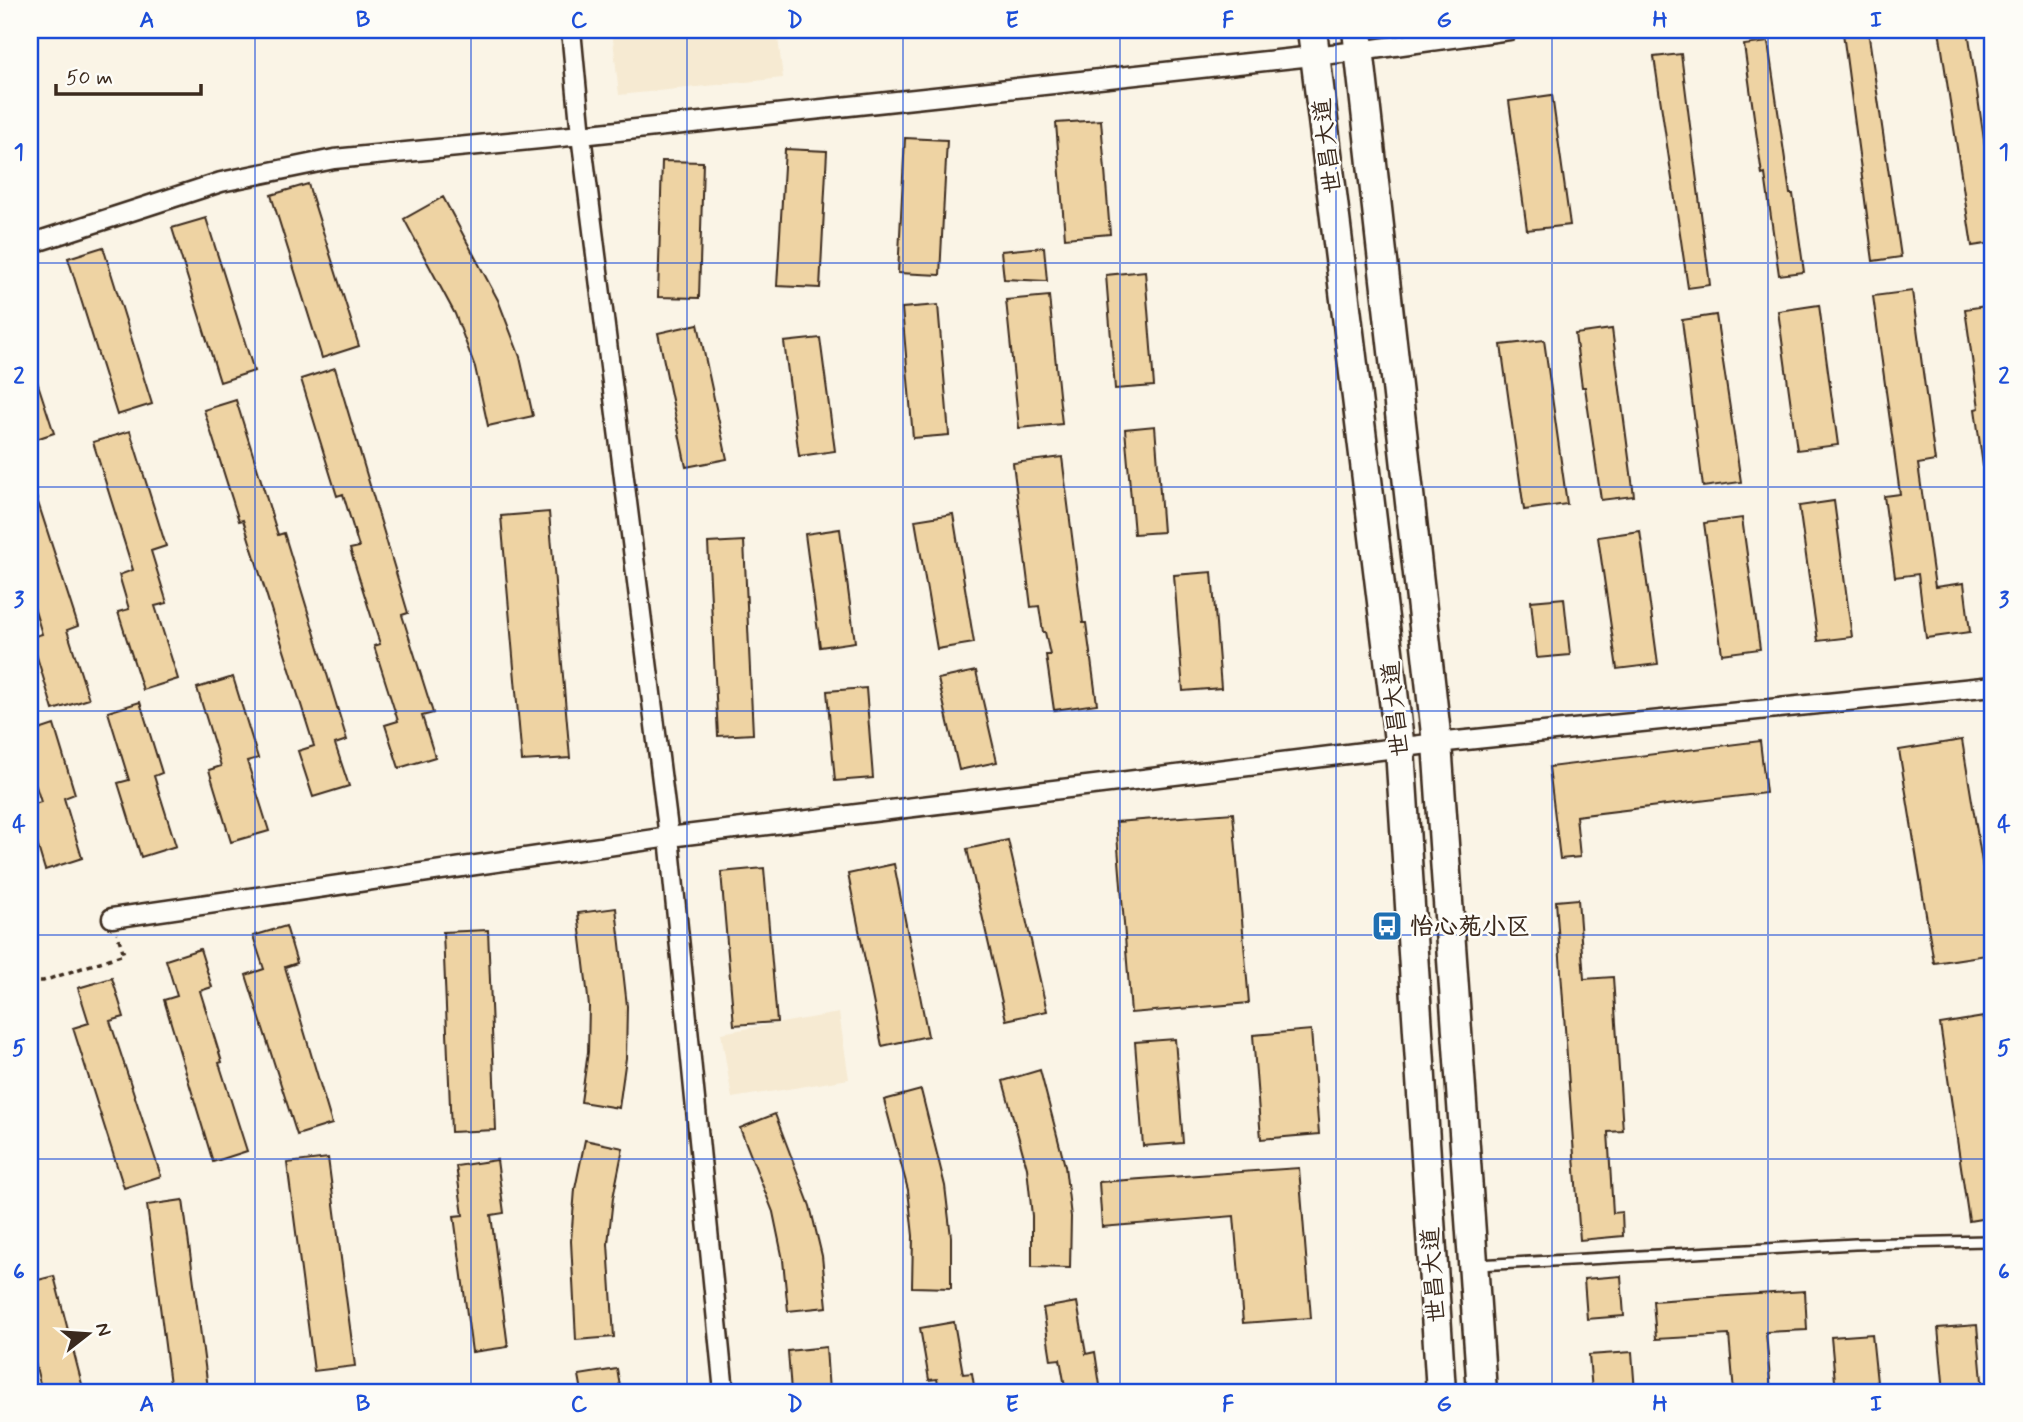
<svg xmlns="http://www.w3.org/2000/svg" width="2023" height="1422" viewBox="0 0 2023 1422" font-family="Mynerve,'LXGW WenKai TC',sans-serif">
<style>
.built{fill:#f6ead2}
.building{fill:#eed3a3;stroke:#3b2a1e;stroke-width:2}
.lines{fill:none;stroke-linecap:round;stroke-linejoin:round}
.service-casing{stroke:#3b2a1e;stroke-width:14}
.minor-casing{stroke:#3b2a1e;stroke-width:23}
.primary-casing{stroke:#3b2a1e;stroke-width:33}
.path{stroke:#3b2a1e;stroke-width:3.5;stroke-dasharray:5 5;stroke-linecap:butt}
.service{stroke:#fdfcf7;stroke-width:9}
.minor{stroke:#fdfcf7;stroke-width:18}
.primary{stroke:#fdfcf7;stroke-width:28}
.grid{fill:none;stroke:#1d4ed8;stroke-width:2;stroke-opacity:0.55}
.labels{text-anchor:middle;stroke-width:5;stroke-linejoin:round;paint-order:stroke}
.street-label{font-size:24px;fill:#3b2a1e;stroke:#fdfcf7}
.poi-label{font-size:24px;font-weight:bold;fill:#3b2a1e;stroke:#fdfcf7;text-anchor:start}
.neatline{fill:none;stroke:#1d4ed8;stroke-width:2.5}
.grid-label{font-size:23px;text-anchor:middle;font-weight:bold;fill:#1d4ed8}
</style>
<rect width="100%" height="100%" fill="#faf4e6"/>
<filter id="ink" filterUnits="userSpaceOnUse"><feTurbulence type="fractalNoise" baseFrequency=".0143" numOctaves="2"/><feDisplacementMap in="SourceGraphic" scale="14" xChannelSelector="R" yChannelSelector="G"/><feConvolveMatrix kernelMatrix="1 2 1 2 8 2 1 2 1" color-interpolation-filters="sRGB"/></filter>
<g filter="url(#ink)">
<path class="built" d="M612,30H777L783,78L619,95Z
M839,1013L849,1079L732,1098L721,1033Z"/>
<path class="building" d="M1868,30L1901,257L1873,261L1843,33Z
M1939,30H1968L1993,201V243L1972,246Z
M1768,42L1790,194H1793L1804,272L1779,275L1765,174L1762,175L1744,45Z
M1681,54L1710,285L1688,288L1654,57Z
M1552,95L1570,225L1527,230L1509,101Z
M1101,120L1110,234L1065,238L1056,123Z
M905,138L947,140L940,275L898,273Z
M785,149L827,151L820,288L777,286Z
M662,161L703,162L699,298L658,297Z
M308,184L359,346L322,358L271,195Z
M443,197L498,300L520,357L533,416L488,426L475,367L455,314L404,219Z
M206,218L254,371L220,382L172,228Z
M103,247L152,404L117,415L68,258Z
M1044,247L1047,281L1004,279L1001,251Z
M1145,271L1154,386L1115,389L1106,275Z
M1912,291L1935,461L1918,464L1935,587L1964,583L1970,632L1926,638L1918,574L1895,577L1884,496L1900,494L1873,296Z
M1049,296L1062,424L1019,428L1006,300Z
M938,305L949,435L913,438L902,308Z
M1819,305L1838,445L1797,450L1778,311Z
M1993,305V472L1984,473L1975,409L1979,408L1965,309Z
M1716,315L1741,482L1703,487L1682,320Z
M698,324L727,459L686,467L658,333Z
M1612,329L1634,496L1601,500L1585,387H1582L1575,334Z
M820,338L835,451L799,456L784,342Z
M1544,340L1567,504L1524,510L1501,345Z
M335,368L408,613L402,615L433,713L422,716L435,757L399,768L385,725L398,721L374,646L380,644L350,549L359,547L343,494L337,496L301,379Z
M33,369L54,433L30,441V370Z
M236,400L278,535L284,533L347,740L335,744L349,786L313,797L298,751L314,746L243,520L239,521L204,410Z
M1155,426L1163,532L1134,534L1125,429Z
M130,431L166,546L151,551L167,603L155,606L178,679L143,690L118,612L129,609L119,575L133,570L93,442Z
M1062,457L1083,623H1086L1097,704L1054,710L1046,655H1050L1045,632H1043L1039,606L1031,607L1013,463Z
M33,487L78,626L67,630L89,699L53,710L31,637L42,634L30,594V488Z
M1834,501L1852,637L1818,641L1799,506Z
M549,512L570,758L522,761L501,516Z
M953,514L974,643L937,649L915,520Z
M1742,518L1760,649L1722,654L1704,523Z
M840,529L855,642L820,647L805,534Z
M1640,531L1658,664L1617,669L1598,537Z
M744,541L753,734L718,736L708,543Z
M1212,572L1221,688L1183,691L1174,575Z
M1564,598L1570,655L1537,658L1531,601Z
M976,671L997,762L959,770L938,679Z
M233,677L258,758L247,761L269,831L231,842L209,770L221,766L197,688Z
M866,688L873,778L835,781L827,691Z
M140,702L162,773L154,776L176,846L141,857L118,783L129,780L108,712Z
M54,725L75,794L64,798L82,858L45,870L30,820V805L41,802L30,767V733Z
M1962,740L1993,929V954L1934,963L1899,750Z
M1760,741L1766,793L1576,816L1580,857L1560,859L1549,767Z
M1233,813L1249,1003L1131,1013L1116,822Z
M1008,840L1047,1011L1006,1020L967,849Z
M894,864L928,1036L882,1046L848,874Z
M764,868L777,1022L734,1025L721,872Z
M1578,899L1584,979L1613,977L1623,1131L1608,1132L1613,1213L1622,1212L1623,1236L1580,1240L1556,901Z
M616,908L627,1006L626,1058L619,1108L581,1102L588,1052L589,1006L578,913Z
M286,926L297,963L285,967L332,1124L297,1135L246,975L264,969L253,936Z
M488,930L496,1130L451,1132L443,932Z
M200,949L212,987L200,991L222,1062L219,1063L247,1151L213,1162L164,1000L177,996L166,960Z
M112,978L124,1017L110,1021L161,1176L124,1188L73,1028L89,1023L78,988Z
M1984,1017L1993,1078V1217L1969,1221L1940,1024Z
M1311,1030L1319,1134L1261,1139L1253,1035Z
M1175,1039L1183,1143L1143,1146L1135,1042Z
M1040,1070L1065,1166L1071,1217L1070,1268L1032,1267V1216L1027,1168L1003,1081Z
M921,1090L945,1186L951,1237V1288L912,1287L913,1236L908,1190L884,1100Z
M775,1114L810,1206L822,1256L827,1307L788,1311L783,1260L773,1212L740,1128Z
M585,1140L623,1148L613,1198L608,1244L614,1337L576,1340L571,1241L575,1189Z
M328,1158L355,1366L314,1371L287,1163Z
M497,1160L504,1213L491,1215L508,1347L472,1352L454,1216L463,1215L456,1166Z
M1299,1168L1311,1318L1243,1323L1234,1216L1102,1227L1099,1182Z
M183,1200L208,1388L171,1392L147,1205Z
M54,1276L84,1392H42L30,1342V1282Z
M1621,1276L1624,1316L1587,1319L1584,1279Z
M1805,1291L1807,1330L1766,1332L1771,1392H1734L1729,1335L1656,1339L1653,1301Z
M1077,1302L1086,1354L1095,1352L1101,1392H1066L1060,1359L1051,1360L1043,1308Z
M954,1322L963,1374L972,1373L975,1392H940L937,1379L929,1380L920,1328Z
M1977,1325L1983,1392H1944L1938,1328Z
M1872,1334L1878,1392H1836L1831,1337Z
M826,1347L829,1392H791L788,1351Z
M1632,1352L1635,1392H1592L1589,1355Z
M617,1369L621,1392H582L579,1375Z"/>
<g class="lines">
<g class="service-casing">
<path id="service" d="M1478,1265L1855,1244L1987,1241"/>
</g>
<g class="minor-casing">
<path id="minor" d="M571,30L581,135L669,837L724,1392
M30,244L221,182L334,159L581,135L1359,51L1509,30
M112,918L669,837L1437,743L1993,686"/>
</g>
<g class="primary-casing">
<path id="primary" d="M1312,30L1400,749L1441,1392
M1357,30L1437,743L1482,1392"/>
</g>
<path class="path" d="M30,981H43L124,954L117,933"/>
<use href="#service" class="service"/>
<use href="#minor" class="minor"/>
<use href="#primary" class="primary"/>
</g>
</g>
<path class="grid" d="M255,30V1392M471,30V1392M687,30V1392M903,30V1392M1120,30V1392M1336,30V1392M1552,30V1392M1768,30V1392M30,263H1993M30,487H1993M30,711H1993M30,935H1993M30,1159H1993"/>
<defs>
<g id="bus-square" transform="scale(1.575)"><rect x="-9" y="-9" width="18" height="18" rx="4" fill="#1f6fb2" stroke="#fdfcf7"/><path d="M-5-6H5V4H4V6H2V4H-2V6H-4V4H-5ZM-3.5-4V0h7V-4ZM-3.5 1.2v1.5H-2V1.2ZM2 1.2v1.5H3.5V1.2Z" fill="#fff"/></g>
</defs>
<g fill-rule="evenodd">
<use href="#bus-square" x="1387" y="926"/>
</g>
<g class="labels">
<g class="street-label">
<text transform="translate(1327 146) rotate(-97)" y="8">世昌大道</text>
<text transform="translate(1395 709) rotate(-96)" y="8">世昌大道</text>
<text transform="translate(1433 1275) rotate(-94)" y="8">世昌大道</text>
</g>
<g class="poi-label">
<text x="1410" y="934">怡心苑小区</text>
</g>
</g>
<rect width="2023" height="1422" fill="none" stroke="#fdfcf7" stroke-width="77"/>
<g transform="translate(88 1334) rotate(73)" stroke="#fdfcf7" stroke-width="5" paint-order="stroke">
<path d="M0-5L12 26L0 18L-12 26Z" fill="#3b2a1e"/>
<text y="-10" font-size="19" font-weight="bold" text-anchor="middle" fill="#3b2a1e">N</text>
</g>
<path d="M56 84v10h145v-10" fill="none" stroke="#3b2a1e" stroke-width="3.5"/>
<text x="66" y="84" font-size="21" fill="#3b2a1e" stroke="#fdfcf7" stroke-width="5" paint-order="stroke">50 m</text>
<rect x="38" y="38" width="1946" height="1346" class="neatline"/>
<g class="grid-label">
<text x="147" y="27">A</text>
<text x="363" y="27">B</text>
<text x="579" y="27">C</text>
<text x="795" y="27">D</text>
<text x="1012" y="27">E</text>
<text x="1228" y="27">F</text>
<text x="1444" y="27">G</text>
<text x="1660" y="27">H</text>
<text x="1876" y="27">I</text>
<text x="19" y="159">1</text>
<text x="2004" y="159">1</text>
<text x="19" y="383">2</text>
<text x="2004" y="383">2</text>
<text x="19" y="607">3</text>
<text x="2004" y="607">3</text>
<text x="19" y="831">4</text>
<text x="2004" y="831">4</text>
<text x="19" y="1055">5</text>
<text x="2004" y="1055">5</text>
<text x="19" y="1279">6</text>
<text x="2004" y="1279">6</text>
<text x="147" y="1411">A</text>
<text x="363" y="1411">B</text>
<text x="579" y="1411">C</text>
<text x="795" y="1411">D</text>
<text x="1012" y="1411">E</text>
<text x="1228" y="1411">F</text>
<text x="1444" y="1411">G</text>
<text x="1660" y="1411">H</text>
<text x="1876" y="1411">I</text>
</g>
</svg>
